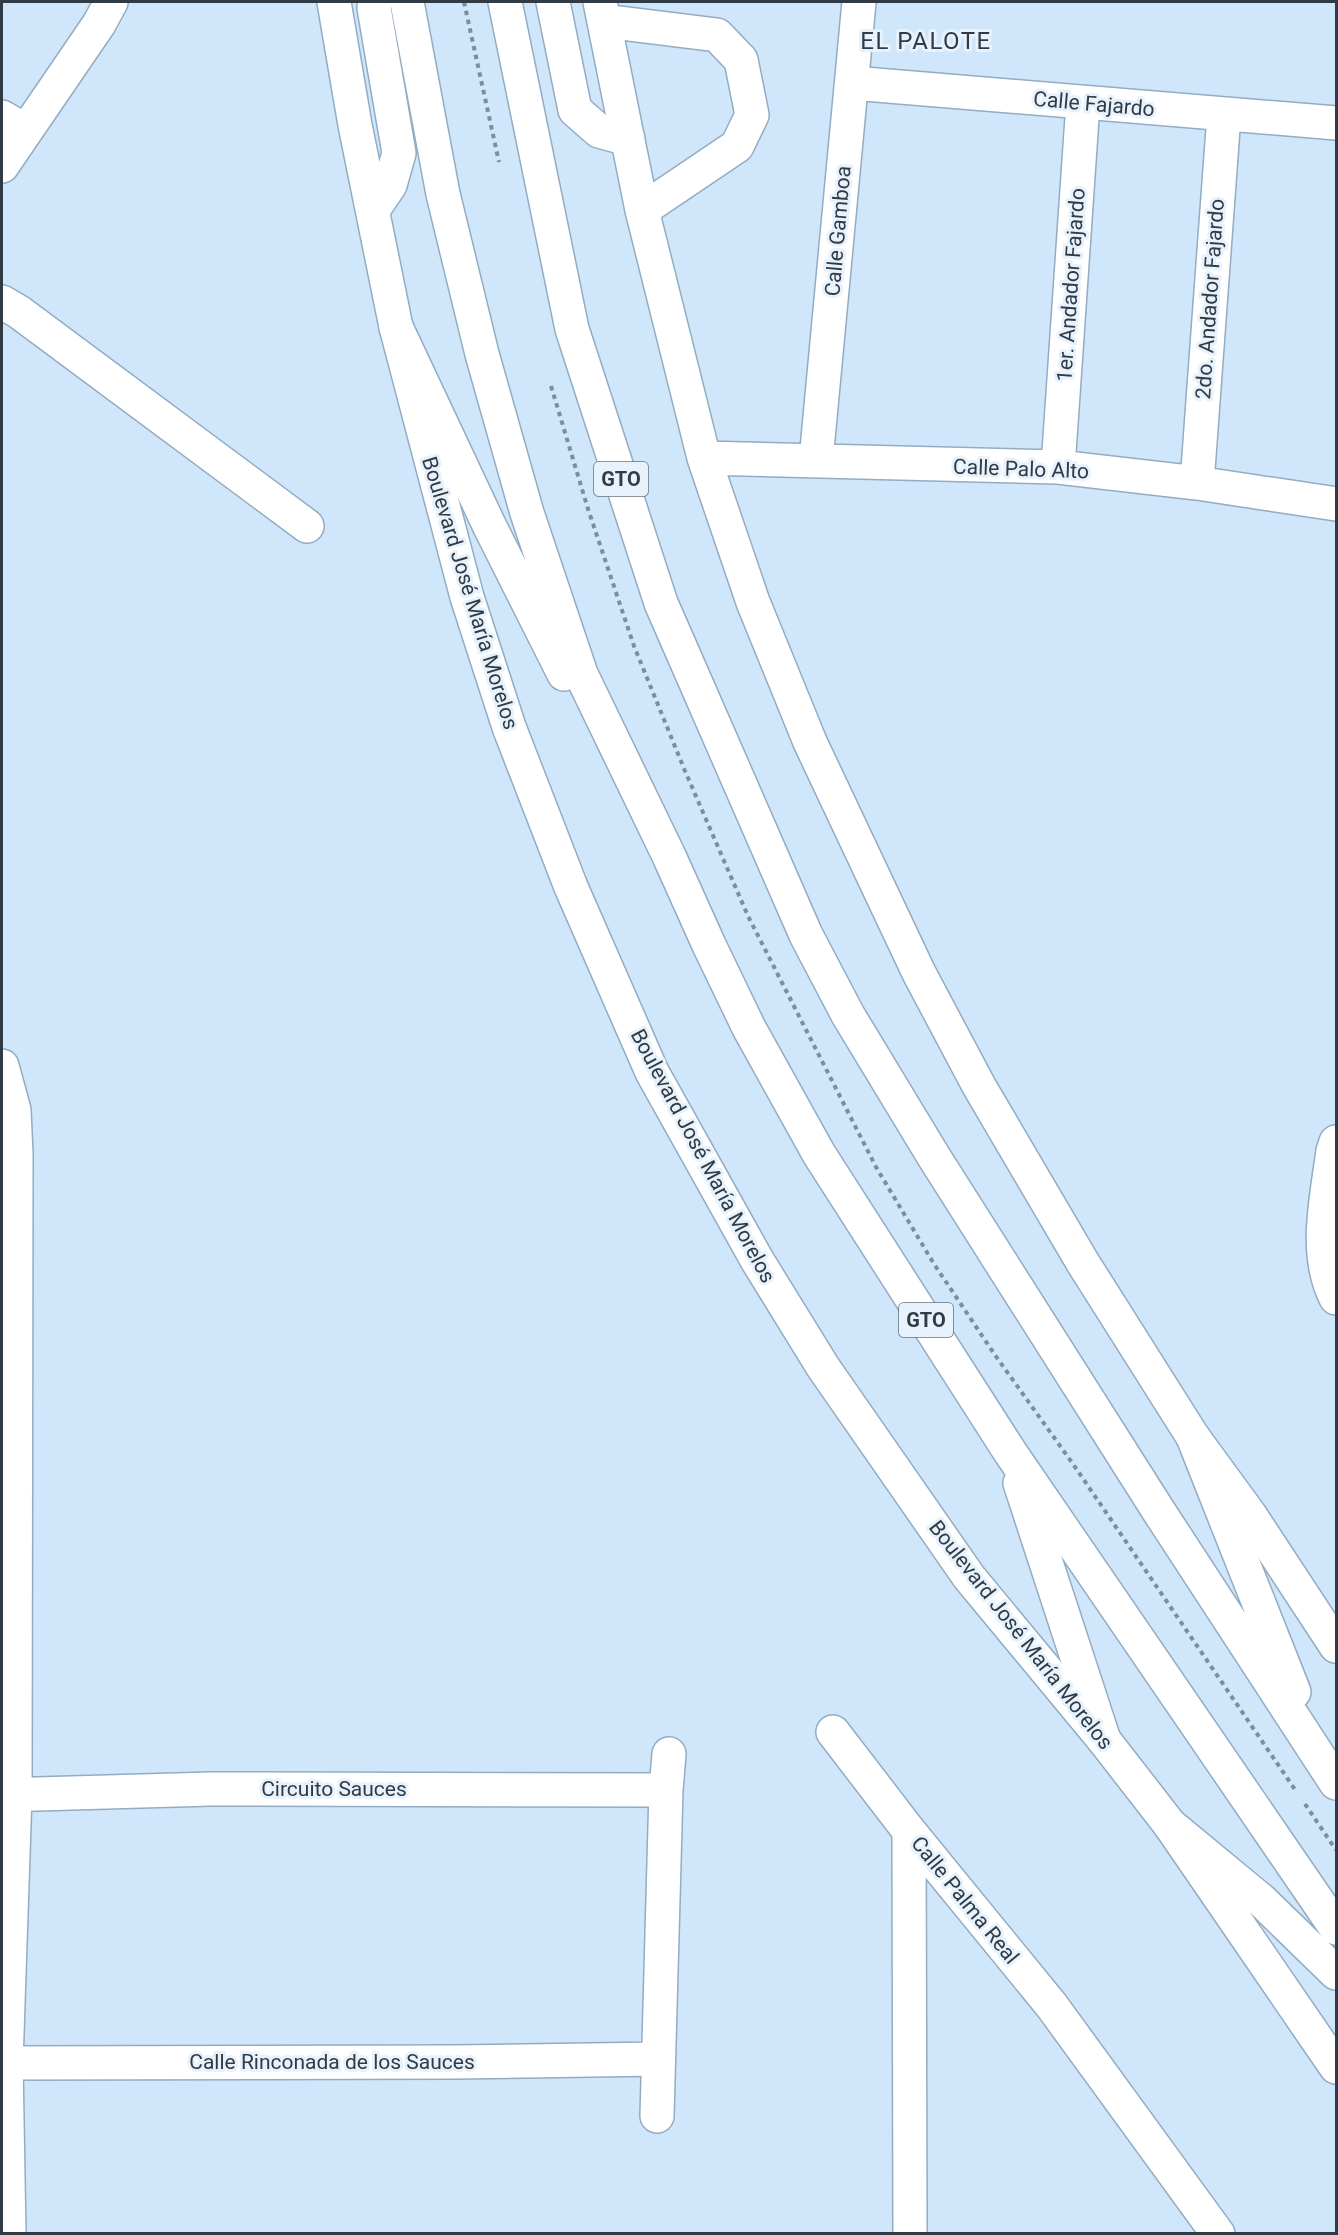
<svg xmlns="http://www.w3.org/2000/svg" width="1338" height="2235" viewBox="0 0 1338 2235" font-family="Roboto,sans-serif">
<style>
.lines{fill:none;stroke-linecap:round;stroke-linejoin:round}
.minor-casing{stroke:#92acc3;stroke-width:36}
.major-casing{stroke:#92acc3;stroke-width:36}
.path{stroke:#7d8d9c;stroke-width:4;stroke-dasharray:4.5 4.5;stroke-linecap:butt}
.minor{stroke:#fff;stroke-width:33}
.major{stroke:#fff;stroke-width:33}
.labels{text-anchor:middle;stroke-width:6;stroke-linejoin:round;paint-order:stroke}
.shield{fill:#e7f2fc;stroke:#67727c;stroke-width:1.5}
.shield-label{font-size:20px;font-weight:bold;fill:#303b45}
.street-label{font-size:21px;fill:#303b45;stroke:#e7f2fc}
.quarter-label{font-size:24px;letter-spacing:1.5px;fill:#303b45;stroke:#e7f2fc}
</style>
<rect width="100%" height="100%" fill="#d0e6fa"/>
<g class="lines">
<g class="minor-casing">
<path id="minor" d="M334,2L355,125L396,327L467,597L509,727L571,887L652,1072L757,1260L823,1367L969,1577L1104,1740L1170,1825L1336,2067
M553,2L575,110L599,131L628,139
M600,2L642,210L704,458L753,602L810,742L919,973L979,1086L1083,1263L1193,1437L1250,1515L1336,1646
M604,21L717,35L741,60L752,115L737,146L642,210
M852,83L1336,123
M2,117L26,131
M2,166L99,24L111,2
M373,210L390,185L399,153L374,8L375,2
M2,302L19,312L307,526
M704,458L1058,467L1197,483L1336,504
M816,460L859,2
M1058,467L1083,103
M1197,483L1224,115
M2,1066L14,1110L16,1154L15,1795L6,2063L9,2234
M1336,1142L1333,1151C1327,1197 1313,1254 1336,1298
M833,1732L909,1831L1052,2006L1218,2234
M2,1795L211,1789L666,1790
M909,1831L910,2234
M6,2063L456,2062L658,2059
M657,2116L666,1790L669,1754"/>
</g>
<g class="major-casing">
<path id="major" d="M407,2L443,194L482,354L527,513L581,674L669,856L709,945L749,1028L819,1154L1010,1452L1336,1928
M505,2L572,329L661,603L806,935L848,1015L934,1157L1158,1510L1336,1783
M396,327L490,527L564,674
M1193,1437L1294,1692
M1020,1483L1104,1740
M1170,1825L1262,1901L1336,1973"/>
</g>
<path class="path" d="M464,2L499,162
M551,386L588,509L634,646L685,771L748,916L876,1167L934,1264L995,1355L1073,1464L1296,1791
M1305,1804L1336,1850"/>
<use href="#minor" class="minor"/>
<use href="#major" class="major"/>
</g>
<g class="labels">
<g class="shield">
<rect x="594" y="462" width="54" height="34" rx="4.5"/>
<rect x="899" y="1303" width="54" height="34" rx="4.5"/>
</g>
<g class="shield-label">
<text x="621" y="486">GTO</text>
<text x="926" y="1327">GTO</text>
</g>
<g class="street-label">
<text transform="translate(1094 104) rotate(5)" y="7">Calle Fajardo</text>
<text transform="translate(838 231) rotate(-85)" y="7">Calle Gamboa</text>
<text transform="translate(1071 285) rotate(-86)" y="7">1er. Andador Fajardo</text>
<text transform="translate(1210 299) rotate(-86)" y="7">2do. Andador Fajardo</text>
<text transform="translate(1021 469) rotate(2)" y="7">Calle Palo Alto</text>
<text transform="translate(470 593) rotate(73)" y="7">Boulevard José María Morelos</text>
<text transform="translate(703 1156) rotate(62)" y="7">Boulevard José María Morelos</text>
<text transform="translate(1021 1635) rotate(52)" y="7">Boulevard José María Morelos</text>
<text x="334" y="1796">Circuito Sauces</text>
<text transform="translate(965 1900) rotate(51)" y="7">Calle Palma Real</text>
<text x="332" y="2069">Calle Rinconada de los Sauces</text>
</g>
<g class="quarter-label">
<text x="926" y="49">EL PALOTE</text>
</g>
</g>
<rect width="1338" height="2235" fill="none" stroke="#303b45" stroke-width="6"/>
</svg>
